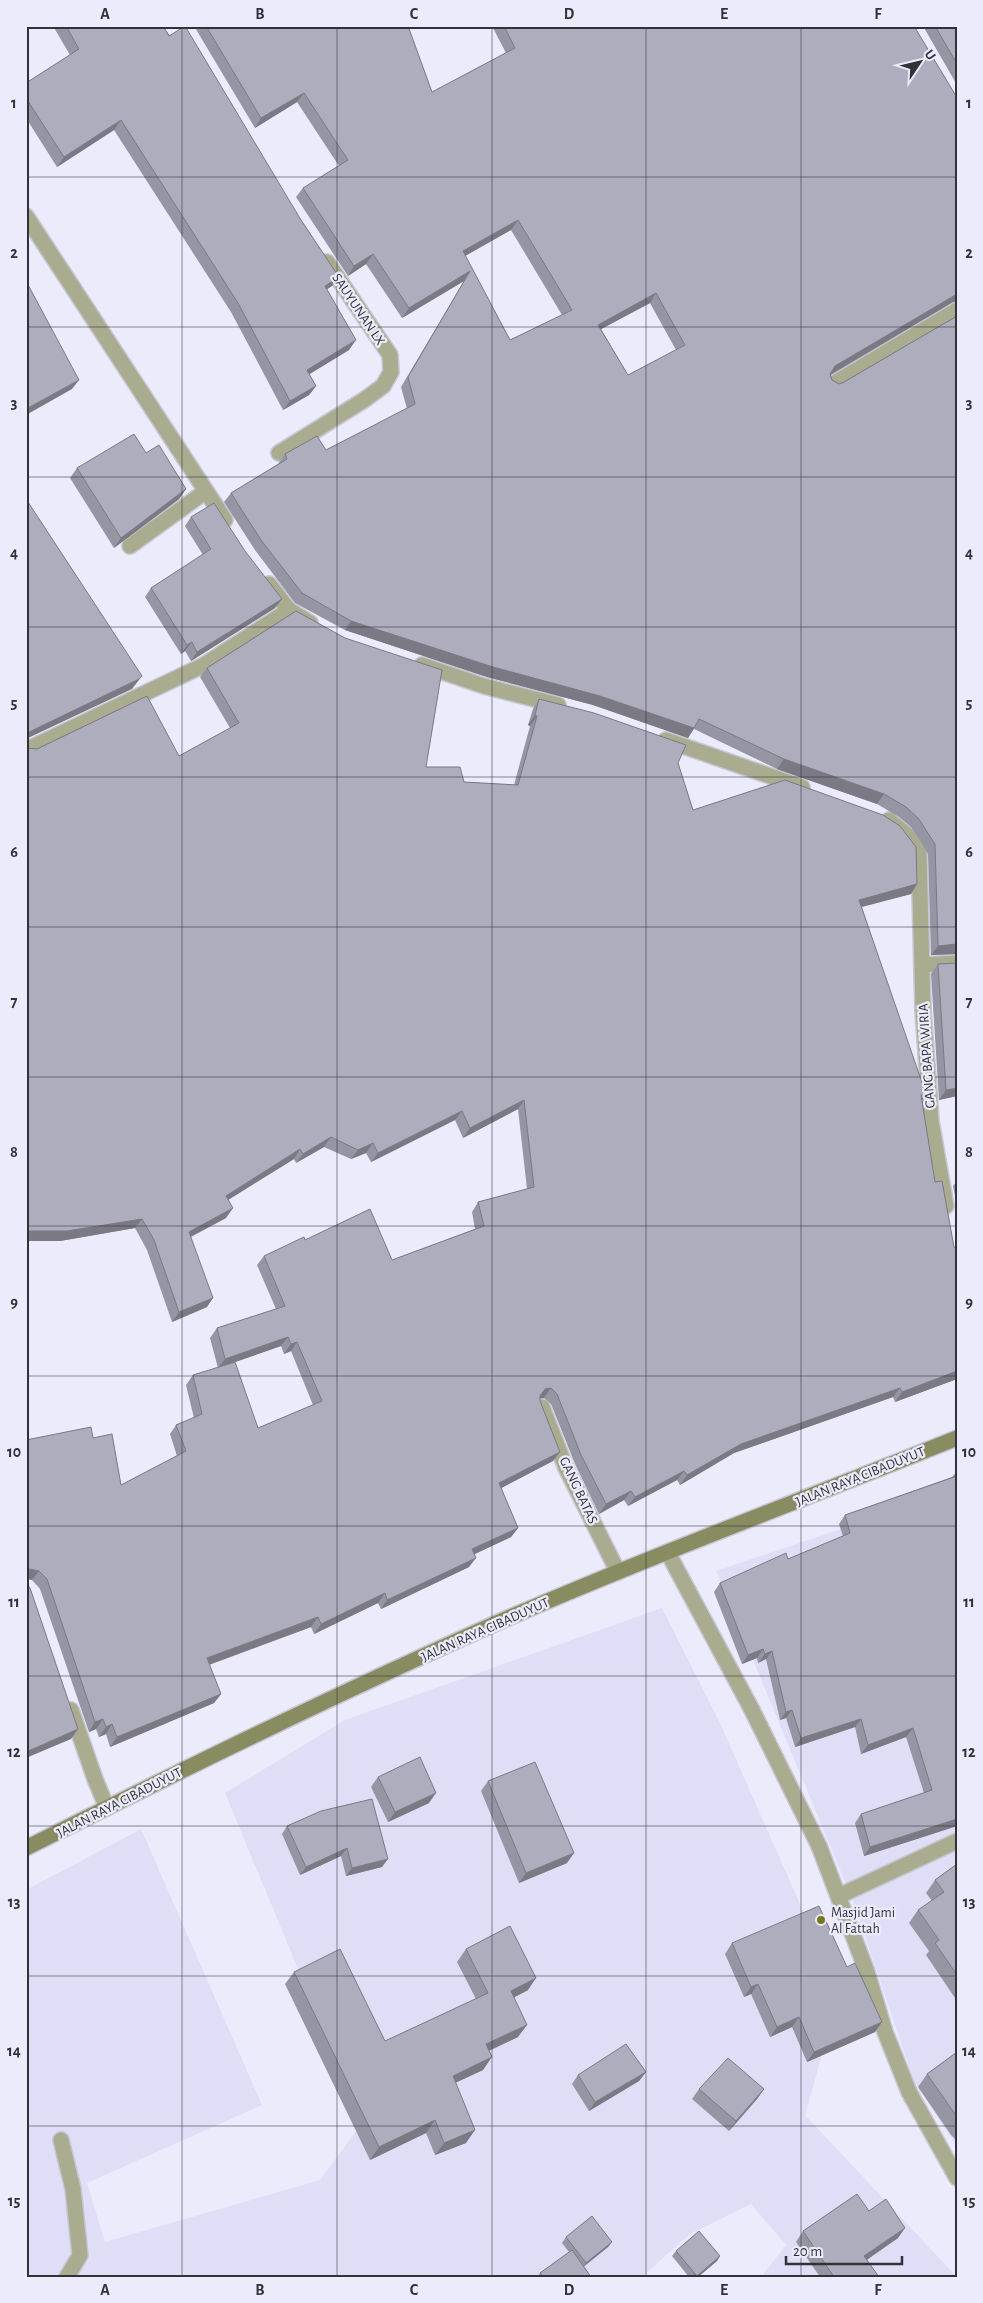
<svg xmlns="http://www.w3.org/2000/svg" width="983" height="2303" viewBox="0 0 983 2303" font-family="'Alegreya Sans',sans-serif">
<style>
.built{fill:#e0def7}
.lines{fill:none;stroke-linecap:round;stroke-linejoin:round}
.street-casing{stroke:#c7c6d5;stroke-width:18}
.secondary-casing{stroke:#c7c6d5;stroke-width:18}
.street{stroke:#aaac8f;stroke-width:15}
.secondary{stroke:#898c61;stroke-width:15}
.wall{fill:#9695a3;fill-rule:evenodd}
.shaded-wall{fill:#7a7984}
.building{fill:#aeadbd;stroke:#7a7984;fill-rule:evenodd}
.grid{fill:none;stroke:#323138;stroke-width:1;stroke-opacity:0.55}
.poi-dot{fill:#777820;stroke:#ecebfc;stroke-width:2}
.labels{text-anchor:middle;stroke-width:4.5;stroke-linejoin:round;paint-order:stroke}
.street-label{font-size:14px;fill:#323138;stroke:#ecebfc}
.poi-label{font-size:14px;fill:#323138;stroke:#ecebfc;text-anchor:start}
.neatline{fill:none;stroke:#323138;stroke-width:2}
.grid-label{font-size:16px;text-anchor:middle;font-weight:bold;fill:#323138}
</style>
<rect width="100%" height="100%" fill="#ecebfc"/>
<path class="built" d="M957,1490V2147L914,2081L853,1901L716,1571Z
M662,1608L720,1723L807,1920L826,2040L805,2115L957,2277H761L786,2245L751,2204L690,2234L642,2277H26V1890L141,1829L262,2105L87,2183L105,2242L320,2180L362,2123L225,1793L345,1720Z"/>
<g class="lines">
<g class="street-casing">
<path id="street" d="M26,216L225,520
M833,384L957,310
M279,453L364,400L383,386L391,372L390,355L327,262
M130,546L206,491
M269,584L289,610L310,623
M422,665L484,686L558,705
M666,740L802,787
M26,750L204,665L289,610
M889,820L907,835L919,854L923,1010L931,1121L946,1206
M922,965L957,963
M542,1407L566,1468L618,1572
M668,1553L752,1710L819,1846L867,1972L885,2032L909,2092L957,2178
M71,1710L95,1779L107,1808
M839,1896L957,1841
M61,2140L73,2189L80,2255L67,2277"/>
</g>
<g class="secondary-casing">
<path id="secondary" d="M26,1848C180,1771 334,1695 492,1625C645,1558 802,1500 957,1438"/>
</g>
<use href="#street" class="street"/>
<use href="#secondary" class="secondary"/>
</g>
<path class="wall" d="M53,26H163L301,220L339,277L332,286L327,289L349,350L309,374L316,386L309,395L283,410L231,312L114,130L57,167L26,118V83L70,55Z
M194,26H408L432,92L506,53L492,26H914L956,96L957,97V302H953L831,375L832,380L839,384L844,382L957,316V954L931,955L928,854L911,827L899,817L877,804L777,769L694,729L688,738L593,705L487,677L345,630L295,603L255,550L224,502L231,493L278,464L285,454L326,450L407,409L401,387L464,281L402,318L366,264L348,276L296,197L303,188L339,166L297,102L255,128ZM511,230L562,315L510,340L465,256ZM650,303L676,350L628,375L601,329Z
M923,26H957V85Z
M146,453L186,489L179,499L114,548L70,478L77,468Z
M191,517L275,608L191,661L185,651L181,654L145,597L151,588L203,555L185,526Z
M207,668L426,767L464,782L514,785L530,726L528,725L533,709L539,699L678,763L693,810L917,884L911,894L862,907L922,1100L935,1182L954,1247L957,1250V1379L895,1402L893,1397L734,1453L680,1485L677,1480L628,1506L624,1500L599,1514L575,1464L551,1404L544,1398H540L553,1461L501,1488L518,1528L511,1537L475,1554L469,1567L381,1609L378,1603L314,1634L311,1627L209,1665L221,1694L214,1703L110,1747L106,1734L99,1737L96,1729L89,1732L40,1589L32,1580L93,1438L121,1485L177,1456L170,1434L176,1425L194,1418L186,1385L193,1375L218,1368L210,1338L217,1328L276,1309L257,1265L264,1256L305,1240L392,1260L475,1229L472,1212L478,1202L527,1189L518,1109L463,1138L455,1120L371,1162L366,1153L351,1159L324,1147L296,1163L294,1159L228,1200L226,1218L191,1237L207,1307L172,1322L147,1250L135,1228L60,1241H26V746L27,748L37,749L179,756L230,728L200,677ZM281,1346L284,1354L291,1351L313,1405L258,1428L232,1363Z
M938,964L957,1096L939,1100L931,974Z
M957,1181V1205L953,1186Z
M957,1471V1826L864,1856L855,1823L861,1814L924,1793L906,1737L861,1754L855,1727L795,1747L786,1718L780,1720L766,1659L758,1663L757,1658L742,1664L714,1592L720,1583L788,1559L843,1536L839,1524L845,1515L952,1477Z
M378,1777L429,1803L388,1822L371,1787Z
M488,1781L567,1863L519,1883L481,1791Z
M372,1799L382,1867L346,1876L341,1856L300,1875L282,1834L287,1826Z
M957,1864V2001L926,1955L929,1951L909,1923L918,1910L932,1901L926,1893L935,1880Z
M732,1943L847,1967L882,2022L875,2032L807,2062L792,2027L770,2037L751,1994L744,1997L725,1954Z
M466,1949L528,1990L514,1997L518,2037L489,2051L483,2070L455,2083L466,2143L435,2155L426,2133L370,2160L285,1984L294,1972L385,2041L476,1999L457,1962Z
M957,2052V2141L951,2135L918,2087L927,2074Z
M646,2072L639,2081L589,2111L572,2084L578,2075Z
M699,2089H764L757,2099L729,2131L692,2099Z
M803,2231L898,2238L867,2260L879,2277H820L796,2242Z
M566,2237L612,2242L608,2247L584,2266L591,2277H537L540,2273L569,2252L562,2243Z
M676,2251L720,2256L717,2261L698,2277H689L672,2256Z"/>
<path class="shaded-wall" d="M304,93L297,102L255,128L261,118Z
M121,120L114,130L57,167L64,157Z
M518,220L511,230L456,261L463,251Z
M373,254L366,264L348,276L354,266Z
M470,271L464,281L402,318L409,308Z
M339,277L332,286L318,295L325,286Z
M656,293L650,303L592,334L598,325Z
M957,294V302H953L828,376L835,366Z
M356,340L349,350L300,380L307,370Z
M79,380L72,389L26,415V409Z
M316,386L309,395L283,410L290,401Z
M186,489L179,499L114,548L121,538Z
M282,599L275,608L191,661L197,652Z
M351,621L600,696L694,728L688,738L593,705L487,677L345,630Z
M192,642L185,651L181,654L187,645Z
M142,676L132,689L26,739V735L29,732Z
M535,715L537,716L530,726L528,725Z
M784,759L884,794L877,804L777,769Z
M917,884L911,894L853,909L859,900Z
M957,944V954L931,955L938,946Z
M957,1088V1096L939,1100L946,1090Z
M926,1094L920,1103L921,1095Z
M524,1100L518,1109L463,1138L470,1128Z
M462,1111L455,1120L371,1162L378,1153Z
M331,1137L324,1147L296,1163L303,1154Z
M373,1143L366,1153L351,1159L358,1150Z
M300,1149L294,1159L220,1205L226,1196Z
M233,1208L226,1218L182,1241L189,1232Z
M142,1219L135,1228L60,1241H26V1231Z
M213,1298L207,1307L172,1322L179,1312Z
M288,1337L281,1346L218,1368L225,1359Z
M297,1342L291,1351L284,1354L291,1344Z
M957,1371V1379L895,1402L902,1392Z
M551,1388L544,1398L538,1399L545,1389Z
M900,1388L893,1397L734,1453L680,1485L687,1475L741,1444Z
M560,1452L553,1461L492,1493L499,1483Z
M684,1471L677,1480L628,1506L635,1497Z
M631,1491L624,1500L599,1514L606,1504Z
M518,1528L511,1537L466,1558L472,1549Z
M476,1558L469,1567L381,1609L387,1600Z
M30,1569L39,1571L32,1580L26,1579V1572Z
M385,1593L378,1603L314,1634L321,1624Z
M318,1617L311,1627L200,1668L207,1658Z
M763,1649L757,1658L742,1664L748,1655Z
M772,1651L766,1659L758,1663L765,1654Z
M221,1694L214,1703L110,1747L117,1737Z
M792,1710L786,1718L780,1720L786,1712Z
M103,1719L96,1729L89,1732L95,1722Z
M861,1719L855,1727L795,1747L801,1738Z
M112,1724L106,1734L99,1737L106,1727Z
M913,1728L906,1737L861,1754L868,1745Z
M78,1729L71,1739L26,1758V1752Z
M436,1793L429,1803L388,1822L395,1812Z
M957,1819V1826L864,1856L870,1847Z
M347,1848L341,1856L300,1875L306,1867Z
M574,1853L567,1863L519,1883L526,1873Z
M388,1859L382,1867L346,1876L352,1868Z
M536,1978L528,1990L502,2004L511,1991Z
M758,1984L751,1994L744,1997L751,1987Z
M799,2017L792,2027L770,2037L777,2027Z
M882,2022L875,2032L807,2062L814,2052Z
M527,2025L518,2037L477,2056L486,2044Z
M492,2057L483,2070L444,2088L453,2076Z
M646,2072L639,2081L589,2111L595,2102Z
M764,2089L757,2099L729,2131L736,2121Z
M435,2120L426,2133L370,2160L379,2147Z
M475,2130L466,2143L435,2155L444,2143Z
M905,2228L898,2238L857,2266L864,2256Z
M612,2242L608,2247L582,2268L586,2263Z
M720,2256L717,2261L698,2277H696Z"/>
<path class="building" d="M66,26H163L169,36L185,26L301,220L339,277L325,286L356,340L307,370L316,386L290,401L238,303L121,120L64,157L26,98V83L79,49Z
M206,26H408L432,92L515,48L504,26H914L956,96L957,97V294L835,366L830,374L832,380L839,384L844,382L957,316V944L938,946L935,844L918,818L906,807L884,794L784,759L699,719L694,728L600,696L493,667L351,621L302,593L261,540L231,493L287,459L285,454L317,436L326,450L415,404L408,377L470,271L409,308L373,254L354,266L303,188L348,160L304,93L261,118ZM518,220L572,310L510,340L463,251ZM656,293L685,345L628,375L598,325Z
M935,26H957V64Z
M26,281L79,380L26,409Z
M134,434L146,453L159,445L186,489L121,538L77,468Z
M26,499L142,676L139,679L29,732L26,735Z
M214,503L245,551L282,599L197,652L192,642L187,645L151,588L211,549L191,517Z
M296,611L345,638L442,670L426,767H460L464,782L518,785L537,716L535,715L539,699L594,713L686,745L678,763L693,810L785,780L883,815L900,826L916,847L917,884L859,900L926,1094L921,1095L935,1182L942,1181L954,1247L957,1250V1371L902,1392L900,1388L741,1444L687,1475L684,1471L635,1497L631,1491L606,1504L581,1455L557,1394L551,1388L545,1389L540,1396V1401L560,1452L499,1483L518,1528L472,1549L476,1558L387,1600L385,1593L321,1624L318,1617L207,1658L221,1694L117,1737L112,1724L106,1727L103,1719L95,1722L47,1579L39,1571L30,1569L26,1572V1440L91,1427L93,1438L112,1434L121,1485L186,1451L176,1425L202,1414L193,1375L235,1362L258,1428L322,1401L297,1342L291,1344L288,1337L225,1359L217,1328L285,1306L264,1256L304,1237L305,1240L370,1209L392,1260L484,1226L478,1202L534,1187L524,1100L470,1128L462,1111L378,1153L373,1143L358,1150L331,1137L303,1154L300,1149L226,1196L233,1208L189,1232L213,1298L179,1312L154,1240L142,1219L67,1231H26V746L27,748L37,749L147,696L179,756L239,723L207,668Z
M957,963V1088L946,1090L938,964Z
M957,1476V1819L870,1847L861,1814L932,1790L913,1728L868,1745L861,1719L801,1738L792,1710L786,1712L772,1651L765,1654L763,1649L748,1655L720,1583L786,1553L788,1559L850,1533L845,1515Z
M26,1583L30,1588L78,1729L26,1752Z
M420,1757L436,1793L395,1812L378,1777Z
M535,1762L574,1853L526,1873L488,1781Z
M372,1799L388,1859L352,1868L347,1848L306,1867L287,1826L321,1811Z
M957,1864V1975L935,1943L939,1940L918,1910L944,1892L935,1880Z
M819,1906L847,1967L855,1963L882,2022L814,2052L799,2017L777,2027L758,1984L751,1987L732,1943Z
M510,1926L536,1978L511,1991L527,2025L486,2044L492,2057L453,2076L475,2130L444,2143L435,2120L379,2147L294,1972L340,1949L385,2041L488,1993L466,1949Z
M626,2044L646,2072L595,2102L578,2075Z
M957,2052V2117L927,2074Z
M728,2058L764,2089L736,2121L699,2089Z
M857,2194L869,2211L886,2199L905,2228L864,2256L879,2277H834L803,2231Z
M592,2216L612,2242L586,2263L566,2237Z
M699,2231L720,2256L697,2276L676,2251Z
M572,2250L591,2277H542L543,2276L540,2273Z"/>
<path class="grid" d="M182,26V2277M337,26V2277M492,26V2277M646,26V2277M801,26V2277M26,177H957M26,327H957M26,477H957M26,627H957M26,777H957M26,927H957M26,1077H957M26,1226H957M26,1376H957M26,1526H957M26,1676H957M26,1826H957M26,1976H957M26,2126H957"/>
<circle class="poi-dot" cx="821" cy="1920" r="5"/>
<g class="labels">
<g class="street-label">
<text transform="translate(359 309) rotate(56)" y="5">SAUYUNAN LX</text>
<text transform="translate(926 1056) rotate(-94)" y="5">GANG BAPA WIRIA</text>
<text transform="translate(860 1476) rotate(-22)" y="5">JALAN RAYA CIBADUYUT</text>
<text transform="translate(579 1490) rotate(65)" y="5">GANG BATAS</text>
<text transform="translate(485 1629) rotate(-24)" y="5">JALAN RAYA CIBADUYUT</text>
<text transform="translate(119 1802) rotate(-27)" y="5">JALAN RAYA CIBADUYUT</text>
</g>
<g class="poi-label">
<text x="831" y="1917">Masjid Jami<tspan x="831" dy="16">Al Fattah</tspan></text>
</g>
</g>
<rect width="983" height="2303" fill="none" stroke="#ecebfc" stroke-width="55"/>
<g transform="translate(920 62) rotate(55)" stroke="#ecebfc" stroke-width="4" paint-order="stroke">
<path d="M0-4L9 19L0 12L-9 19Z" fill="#323138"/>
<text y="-8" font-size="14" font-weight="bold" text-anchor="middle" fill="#323138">U</text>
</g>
<path d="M786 2256v8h116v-8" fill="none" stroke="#323138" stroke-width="2.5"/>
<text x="793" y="2256" font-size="15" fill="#323138" stroke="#ecebfc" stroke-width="4" paint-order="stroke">20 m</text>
<rect x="28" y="28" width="928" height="2248" class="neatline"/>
<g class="grid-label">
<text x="105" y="19">A</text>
<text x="260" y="19">B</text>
<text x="414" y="19">C</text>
<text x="569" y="19">D</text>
<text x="724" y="19">E</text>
<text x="878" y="19">F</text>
<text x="14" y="108">1</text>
<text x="969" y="108">1</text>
<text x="14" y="258">2</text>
<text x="969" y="258">2</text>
<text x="14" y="408">3</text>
<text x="969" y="408">3</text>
<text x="14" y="558">4</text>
<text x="969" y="558">4</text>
<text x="14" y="708">5</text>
<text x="969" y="708">5</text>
<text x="14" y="857">6</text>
<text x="969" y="857">6</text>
<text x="14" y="1007">7</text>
<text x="969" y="1007">7</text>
<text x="14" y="1157">8</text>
<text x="969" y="1157">8</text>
<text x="14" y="1307">9</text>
<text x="969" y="1307">9</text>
<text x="14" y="1457">10</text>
<text x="969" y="1457">10</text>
<text x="14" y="1607">11</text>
<text x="969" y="1607">11</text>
<text x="14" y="1757">12</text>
<text x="969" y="1757">12</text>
<text x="14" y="1907">13</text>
<text x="969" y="1907">13</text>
<text x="14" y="2056">14</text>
<text x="969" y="2056">14</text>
<text x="14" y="2206">15</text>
<text x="969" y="2206">15</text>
<text x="105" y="2295">A</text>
<text x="260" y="2295">B</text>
<text x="414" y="2295">C</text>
<text x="569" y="2295">D</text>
<text x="724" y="2295">E</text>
<text x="878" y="2295">F</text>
</g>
</svg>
